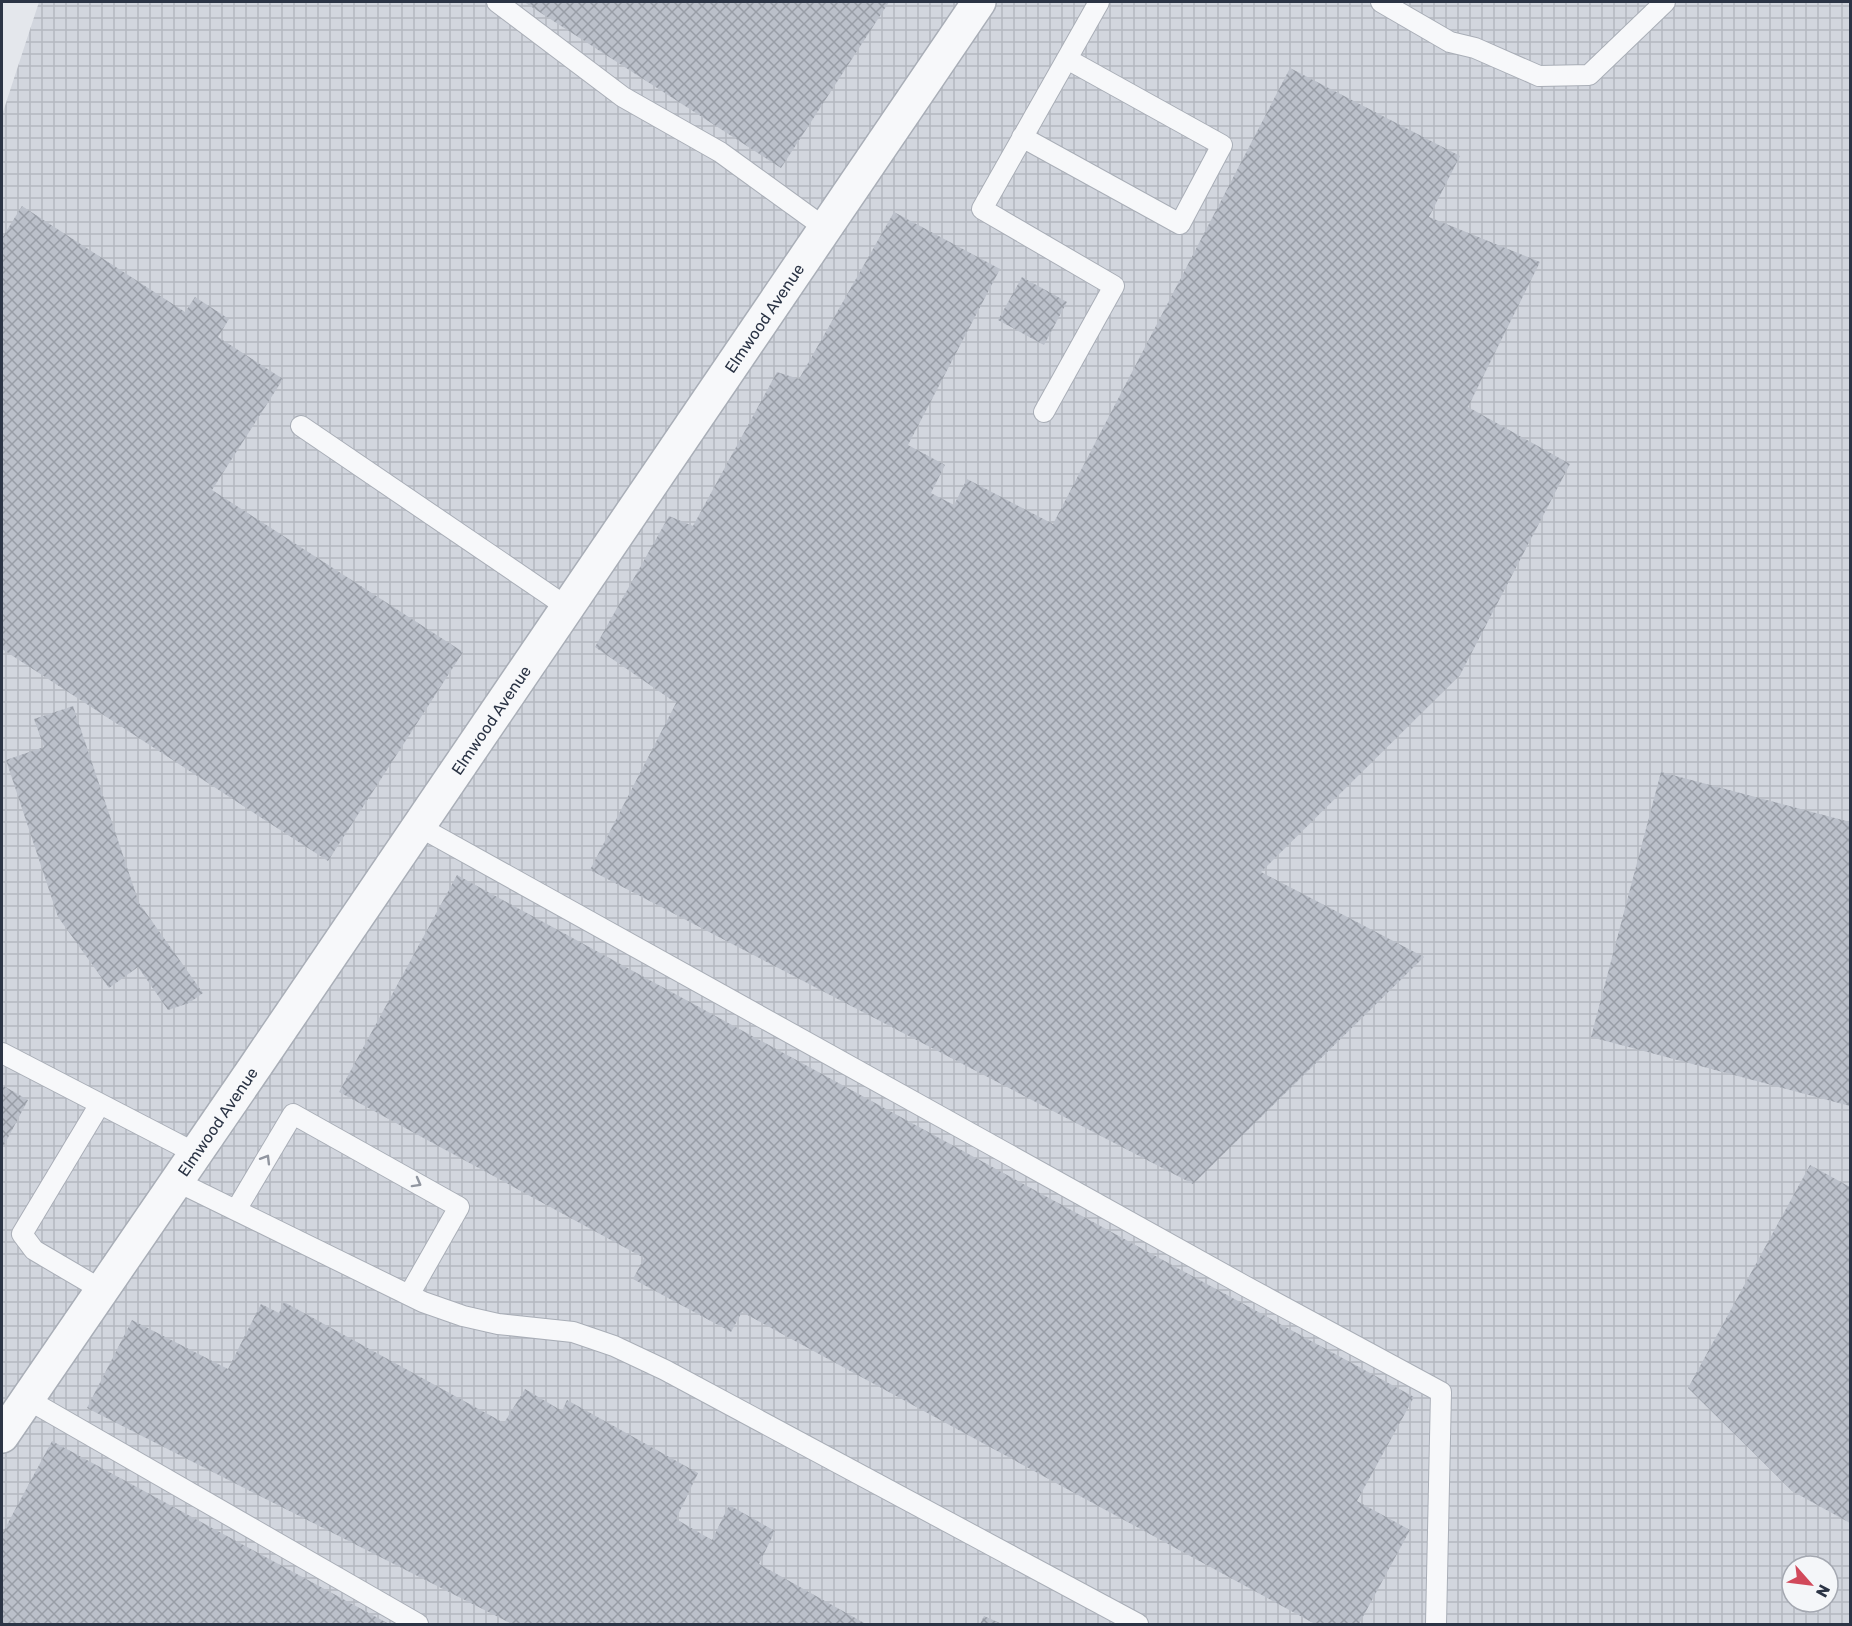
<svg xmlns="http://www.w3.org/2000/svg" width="1852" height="1626" viewBox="0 0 1852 1626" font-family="Rubik,sans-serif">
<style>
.industrial{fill:url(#industrial-grid);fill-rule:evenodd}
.building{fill:url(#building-cross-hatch)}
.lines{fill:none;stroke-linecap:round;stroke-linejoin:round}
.lane-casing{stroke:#a9aeb7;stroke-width:22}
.street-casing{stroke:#a9aeb7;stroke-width:36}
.lane{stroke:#f7f8fa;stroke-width:20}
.street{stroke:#f7f8fa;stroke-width:33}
.oneway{stroke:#9196a0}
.labels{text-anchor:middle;stroke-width:5;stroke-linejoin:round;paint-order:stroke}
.street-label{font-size:16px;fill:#2b3445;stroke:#f4f6f9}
</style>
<defs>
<pattern id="industrial-grid" width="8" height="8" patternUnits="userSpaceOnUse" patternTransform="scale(1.5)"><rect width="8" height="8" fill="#d2d6de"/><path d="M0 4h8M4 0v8" fill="none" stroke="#b4b8c0"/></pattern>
<pattern id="building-cross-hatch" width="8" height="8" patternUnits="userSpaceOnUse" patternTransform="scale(1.5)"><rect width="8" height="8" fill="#bbc0ca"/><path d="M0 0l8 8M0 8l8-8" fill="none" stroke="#989da6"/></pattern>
</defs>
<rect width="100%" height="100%" fill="#e4e7ec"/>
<path class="industrial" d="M39,2H1850V1624H2V115ZM1792,1566H1828V1602H1792Z"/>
<path class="building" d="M524,2H889L781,168Z
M1290,68L1460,156L1429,217L1540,262L1468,407L1570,464L1460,675L1261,872L1424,957L1193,1184L590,870L676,703L595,647L669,516L693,526L777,372L799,379L894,212L1000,269L908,445L945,465L931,493L954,505L967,479L1053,524Z
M22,206L185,312L195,297L229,319L218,337L283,379L212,490L463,652L328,861L2,649V238Z
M1022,277L1067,302L1044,345L998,320Z
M73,706L139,903L203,993L189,1003L168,1010L138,967L109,988L58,917L6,760L44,747L34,719Z
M1661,772L1850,822V1106L1591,1037Z
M457,875L1414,1397L1357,1501L1410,1530L1359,1624H1315L742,1312L731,1332L633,1279L644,1258L339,1092Z
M2,1085L28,1100L2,1149Z
M1810,1165L1850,1187V1523L1792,1491L1688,1388Z
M284,1302L504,1423L525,1389L562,1411L567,1400L698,1473L676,1519L712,1540L729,1505L775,1531L759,1564L866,1624H512L87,1408L132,1320L228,1369L261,1304L279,1313Z
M52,1441L389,1624H2V1534Z
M984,1616L1002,1624H980Z"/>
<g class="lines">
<g class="lane-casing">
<path id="lane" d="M497,2L623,97L720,152L825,228
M1381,2L1450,42L1475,48L1539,76L1589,75L1665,2
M1022,137L1180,224L1222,145L1067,59
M1044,412L1114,286L982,209L1099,2
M301,426L567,607
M418,826L1245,1286L1441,1392L1436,1624
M2,1053L195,1153
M100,1104L22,1234L34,1250L102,1290
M176,1181L423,1302L463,1316L498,1324L573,1332L614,1346L665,1370L1138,1624
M236,1210L293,1114L459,1207L409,1295
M27,1399L418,1624"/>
</g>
<g class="street-casing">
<g id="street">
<path id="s1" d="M2,1436L257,1064L979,2"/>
</g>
</g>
<use href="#lane" class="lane"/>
<use href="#street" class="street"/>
</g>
<defs><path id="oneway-chevron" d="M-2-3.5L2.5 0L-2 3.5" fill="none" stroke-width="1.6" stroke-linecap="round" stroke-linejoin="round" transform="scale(1.5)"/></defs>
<g class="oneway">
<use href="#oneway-chevron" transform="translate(266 1159) rotate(-59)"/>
<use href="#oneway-chevron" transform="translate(417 1183) rotate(29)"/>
</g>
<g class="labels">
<g class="street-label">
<text dy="6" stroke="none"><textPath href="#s1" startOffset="1353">Elmwood Avenue</textPath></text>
<text dy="6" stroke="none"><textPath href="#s1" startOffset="867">Elmwood Avenue</textPath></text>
<text dy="6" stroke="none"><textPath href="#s1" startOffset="381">Elmwood Avenue</textPath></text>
</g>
</g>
<rect width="1852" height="1626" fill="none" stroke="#2b3445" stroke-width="6"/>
<g transform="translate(1810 1584) rotate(118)"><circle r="28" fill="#f4f6f9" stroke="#a4a8b1" stroke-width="1.5"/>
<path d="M0-4.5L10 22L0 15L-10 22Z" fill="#d1495b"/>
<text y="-9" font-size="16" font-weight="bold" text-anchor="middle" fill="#2b3445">N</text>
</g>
</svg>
